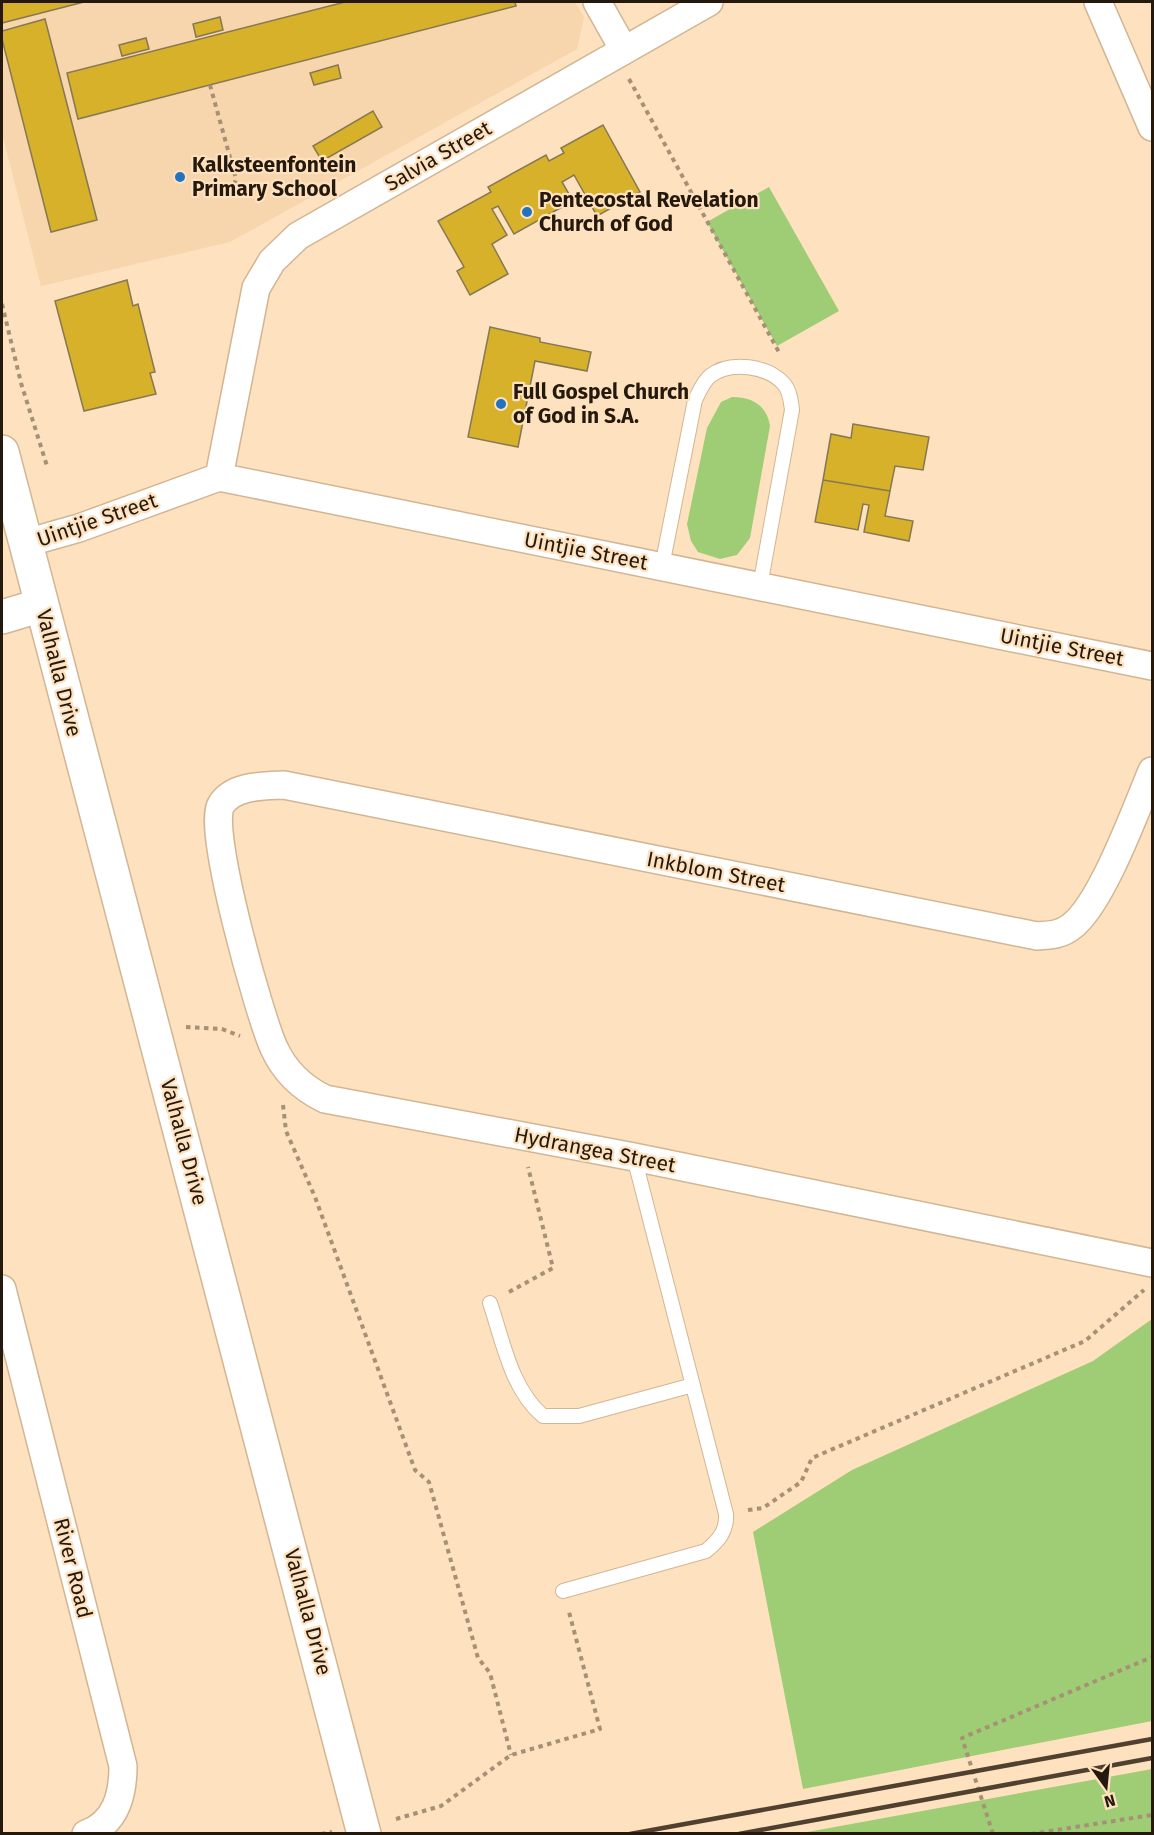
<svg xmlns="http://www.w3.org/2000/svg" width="1154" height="1835" viewBox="0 0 1154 1835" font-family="'Fira Sans',sans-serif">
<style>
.built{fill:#f7d5ad}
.green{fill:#9fcd75}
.building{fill:#d7b12a;stroke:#857853;stroke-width:1.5}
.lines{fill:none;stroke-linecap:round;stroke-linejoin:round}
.lane-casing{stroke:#d2b694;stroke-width:16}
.street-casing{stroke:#d2b694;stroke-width:30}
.secondary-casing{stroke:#d2b694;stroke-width:36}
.path{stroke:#a69176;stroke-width:4;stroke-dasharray:4.5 4.5;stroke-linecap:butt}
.lane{stroke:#fff;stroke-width:14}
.street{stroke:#fff;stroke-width:27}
.secondary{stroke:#fff;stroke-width:33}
.rail{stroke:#4f402f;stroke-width:4.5}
.poi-dot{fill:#2073c1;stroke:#fee1be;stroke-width:2}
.labels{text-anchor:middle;stroke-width:4.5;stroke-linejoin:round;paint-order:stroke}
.street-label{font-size:21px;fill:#24190c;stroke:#fee1be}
.poi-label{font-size:21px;font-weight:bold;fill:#24190c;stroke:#fee1be;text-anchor:start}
</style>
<rect width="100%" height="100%" fill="#fee1be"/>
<path class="built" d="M2,2H575L584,17L577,49L230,242L41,286L2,133Z"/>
<path class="green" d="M769,187L839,311L777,346L707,222Z
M732,397C752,397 767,405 770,426L750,538L737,555L720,559L698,552L691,541L687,524L707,428L721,402Z
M1152,1319V1721L803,1789L753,1532L852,1470L1093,1361Z
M1152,1769V1833H802Z"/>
<path class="building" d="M2,2H84L2,23Z
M345,2H515L516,6L78,119L67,73Z
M220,17L223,30L196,37L193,24Z
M45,19L97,220L51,232L2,39V31Z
M146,38L149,49L122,56L119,45Z
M338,65L341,78L314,85L310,73Z
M373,111L382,127L322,161L313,146Z
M603,125L640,192L597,216L574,175L562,182L573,201L514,234L498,206L492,209L507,235L492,244L508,274L470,295L457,271L464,267L438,221L491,192L488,187L546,155L549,161L564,153L561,148Z
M127,280L133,306L138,304L155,372L150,373L156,394L84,411L55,301Z
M490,327L540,338V342L591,352L587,371L535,361L518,447L468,437Z
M853,424L929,437L923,470L895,466L890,491L823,480L831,434L851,438Z
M823,480L890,491L885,516L913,521L909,541L864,532L869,505L863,504L858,530L815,522Z"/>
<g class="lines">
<g class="lane-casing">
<path id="lane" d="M662,566L695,400C699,392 703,382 710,376C730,360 768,366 784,384C790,391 791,402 792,410L760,586
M490,1303C503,1341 511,1389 543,1416H579L693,1385
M563,1591L706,1551C719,1540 727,1531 726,1514L634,1157"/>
</g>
<g class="street-casing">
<path id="street" d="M597,2L624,50
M1098,2L1152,127
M219,477L256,288L272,261L298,236L709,2
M26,543L79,528L219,477L1152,666
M1152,771C1136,809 1102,903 1072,926C1061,935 1051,935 1037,936L284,785C264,786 233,785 221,805C206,827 260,1018 274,1048C285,1072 302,1088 325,1099L634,1157L1152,1263
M2,1289L123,1766C123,1795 116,1823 86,1834"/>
</g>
<g class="secondary-casing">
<path id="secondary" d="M2,452L364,1834
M2,617L42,605"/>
</g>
<path class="path" d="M629,79L780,354
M210,85L236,179L233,189
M2,304L21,383L47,466
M186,1027L222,1029L240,1036
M283,1105L286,1131L315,1197L415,1470L429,1482L478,1658L490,1673L511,1755
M509,1292L553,1268L528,1167
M748,1510L763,1508L801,1482L812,1458L1085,1341L1144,1290
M396,1819L441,1806L511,1755L600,1729L569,1612
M321,1834L332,1832
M993,1834L962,1738L1152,1657
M1031,1834L1152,1815"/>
<use href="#lane" class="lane"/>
<use href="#street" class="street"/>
<use href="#secondary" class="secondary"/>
<path class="rail" d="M630,1834L1152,1739
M739,1834L1152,1758"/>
</g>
<g class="poi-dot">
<circle cx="180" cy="177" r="6"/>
<circle cx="527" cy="212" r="6"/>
<circle cx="501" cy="404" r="6"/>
</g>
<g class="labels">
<g class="street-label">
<text transform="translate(438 156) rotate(-30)" y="7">Salvia Street</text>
<text transform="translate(97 520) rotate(-19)" y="7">Uintjie Street</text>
<text transform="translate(586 551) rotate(11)" y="7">Uintjie Street</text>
<text transform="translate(1062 647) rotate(11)" y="7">Uintjie Street</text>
<text transform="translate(59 673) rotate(76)" y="7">Valhalla Drive</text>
<text transform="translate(716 872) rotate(11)" y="7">Inkblom Street</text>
<text transform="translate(184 1142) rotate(75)" y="7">Valhalla Drive</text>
<text transform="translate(595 1150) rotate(11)" y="7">Hydrangea Street</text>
<text transform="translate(73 1568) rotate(76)" y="7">River Road</text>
<text transform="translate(308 1612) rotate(75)" y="7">Valhalla Drive</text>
</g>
<g class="poi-label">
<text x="192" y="172">Kalksteenfontein<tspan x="192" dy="24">Primary School</tspan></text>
<text x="539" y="207">Pentecostal Revelation<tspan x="539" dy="24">Church of God</tspan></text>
<text x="513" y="399">Full Gospel Church<tspan x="513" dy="24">of God in S.A.</tspan></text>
</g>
</g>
<rect width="1154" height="1835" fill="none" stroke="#24190c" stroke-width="6"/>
<g transform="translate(1106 1787) rotate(165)" stroke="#fee1be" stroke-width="4.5" paint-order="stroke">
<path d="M0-4.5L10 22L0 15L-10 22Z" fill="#24190c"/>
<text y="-9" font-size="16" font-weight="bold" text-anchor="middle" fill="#24190c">N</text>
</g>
</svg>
